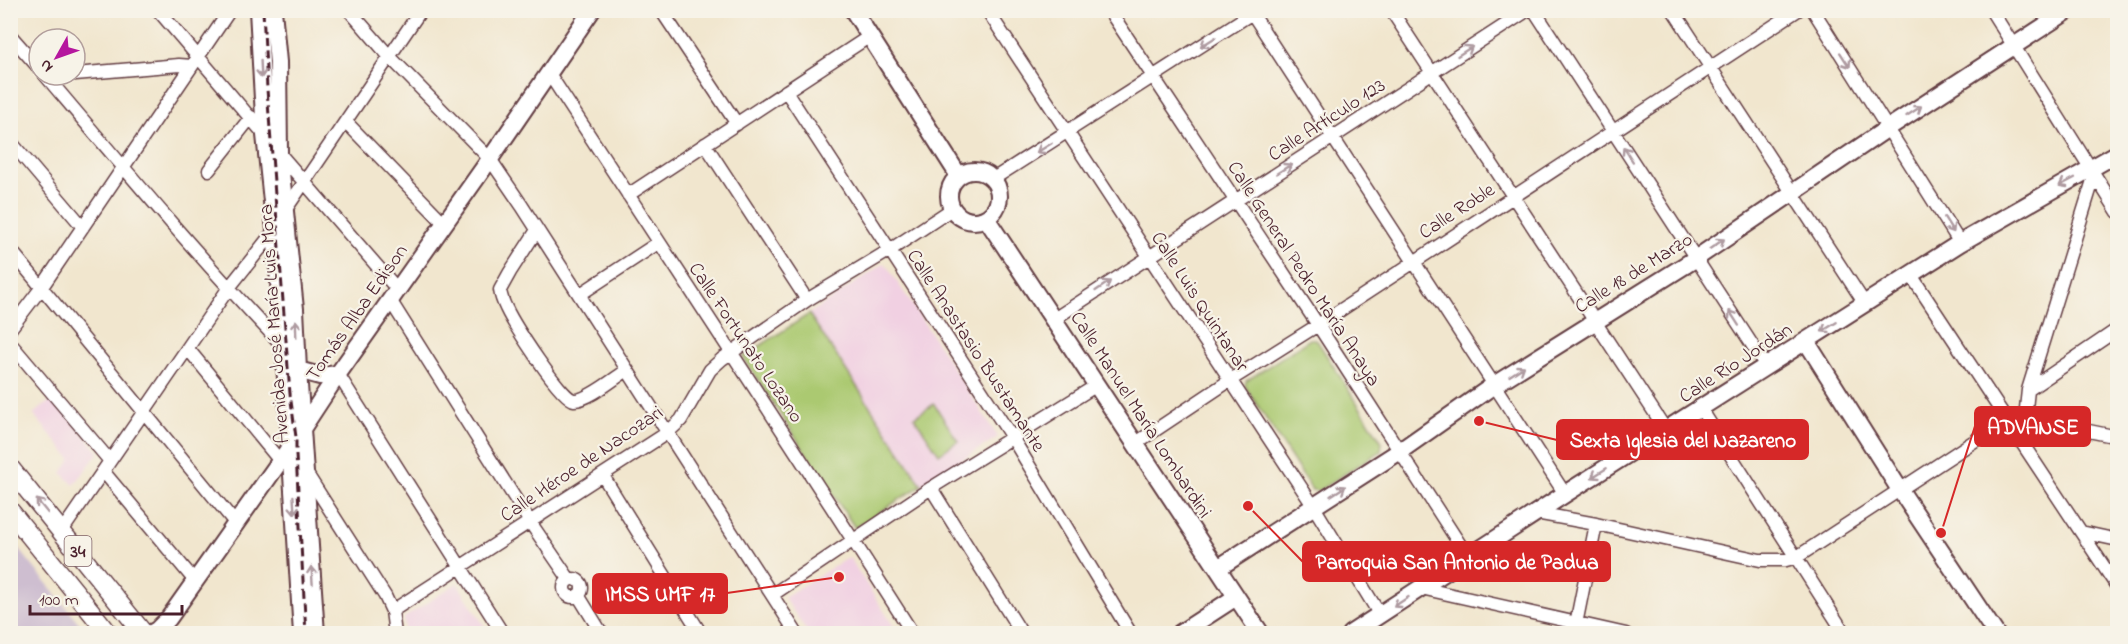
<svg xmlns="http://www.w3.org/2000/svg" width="2128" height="644" viewBox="0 0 2128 644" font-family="'Indie Flower',sans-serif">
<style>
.built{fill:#f1d0e2}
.industrial{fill:#cebed0}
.green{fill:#abc971;stroke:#7a744e;stroke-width:1.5}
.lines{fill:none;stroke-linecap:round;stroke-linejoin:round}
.street-casing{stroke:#633d43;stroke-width:15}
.secondary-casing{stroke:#633d43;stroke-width:20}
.primary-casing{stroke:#633d43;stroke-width:21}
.street{stroke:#fff;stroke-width:12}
.secondary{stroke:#fff;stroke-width:16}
.primary{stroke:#fff;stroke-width:18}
.rail{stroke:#4a1f2b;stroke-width:3;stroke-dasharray:9 4.5;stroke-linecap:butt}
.oneway{stroke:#ae9aa0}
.labels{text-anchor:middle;stroke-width:4.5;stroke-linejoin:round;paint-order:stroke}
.shield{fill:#f7f3e8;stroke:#7e5f64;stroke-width:1.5}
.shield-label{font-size:18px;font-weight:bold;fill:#4a1f2b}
.street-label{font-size:20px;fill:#4a1f2b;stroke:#f7f3e8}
.leader{fill:none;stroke:#d62828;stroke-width:2}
.callout-dot{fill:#d62828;stroke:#f7f3e8;stroke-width:2}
.callout{fill:#d62828;stroke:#d62828;stroke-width:2}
.callout-label{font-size:21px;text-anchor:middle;font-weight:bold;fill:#fff}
</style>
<rect width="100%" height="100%" fill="#f7f3e8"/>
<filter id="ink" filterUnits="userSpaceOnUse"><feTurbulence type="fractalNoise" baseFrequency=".0167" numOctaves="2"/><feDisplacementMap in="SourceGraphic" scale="12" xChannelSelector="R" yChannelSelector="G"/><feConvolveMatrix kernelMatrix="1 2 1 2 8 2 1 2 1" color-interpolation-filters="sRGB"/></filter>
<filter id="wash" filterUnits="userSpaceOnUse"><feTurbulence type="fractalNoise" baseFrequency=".008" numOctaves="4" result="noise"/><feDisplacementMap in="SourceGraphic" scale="24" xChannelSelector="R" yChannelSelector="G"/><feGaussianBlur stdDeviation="1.35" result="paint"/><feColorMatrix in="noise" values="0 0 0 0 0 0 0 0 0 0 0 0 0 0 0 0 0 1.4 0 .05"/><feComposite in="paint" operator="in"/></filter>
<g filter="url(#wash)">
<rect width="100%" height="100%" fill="#f1e6ce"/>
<path class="built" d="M885,263L998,437L922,485L809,314Z
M53,399L99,452L74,485L62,473L71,459L33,414Z
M849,557L891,622L898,633H808L784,597Z
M457,583L489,633H405L404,618Z"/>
<path class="industrial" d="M10,539H11L87,633H11Z"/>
<path class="green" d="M809,314L922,485L855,528L743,357Z
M1310,339H1316L1382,442L1381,451L1318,491L1312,490L1245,386L1246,381Z
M934,404L958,441L939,454L914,417Z"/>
</g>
<g filter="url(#ink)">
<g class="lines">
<g class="street-casing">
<path id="street" d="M158,10L265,135
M349,10L389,56L490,159L522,206L797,634
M661,10L737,124
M987,10L1314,507L1380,615
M1109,10L1318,325L1468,557
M1250,10L1565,494
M1391,10L1666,430
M1534,10L1766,366
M1673,10L1865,304
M1813,10L1960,243
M1991,10L2118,212
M10,35L39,68
M548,72C670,259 793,445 913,634
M75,74L179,65L192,66
M45,75C123,167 200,259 284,347
M786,91L1013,439L1131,634
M346,122L444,223
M10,141L83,227
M705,144L807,300
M279,153L397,289
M209,170L251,117
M993,179L1257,10
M628,195L870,36
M286,209L421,10
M537,230L510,272L500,290C501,297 503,302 506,308C513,323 561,399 574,400C587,401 615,378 626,371
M10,249L236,524
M1911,275L2118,588
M579,295L658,243
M390,300L530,522L569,579
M1054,319L1528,10
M10,329L42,287L230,10
M10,343L110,461
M188,349L280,461
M338,374L503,634
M2028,390L2118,329
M1701,409L1845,634
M2025,418L2028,390L2094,177
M1136,443L1229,381L1318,325L1798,10
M103,471L195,581
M305,471L385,596L392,611L395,634
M603,476L701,634
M931,488L1022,634
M1536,513L1596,524L1760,560H1786L1797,557L2005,421L2025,418L2118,437
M62,531L228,289L275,230
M2081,532L2118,540
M564 588a9 9 0 1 1 18 0a9 9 0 1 1-18 0Z
M1421,588L1626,634
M578,595L602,634
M772,595L931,488L1097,385
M392,611L667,433L681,420L710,370L722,359L807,300L890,250L952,209
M1574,634L1596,524"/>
</g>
<g class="secondary-casing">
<path id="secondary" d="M258,10L265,135L275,230L284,347L302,634
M273,10L278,62L279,153L295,309L298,370L316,634
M853,10L959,176
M949 196a25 25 0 1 1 50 0a25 25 0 1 1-50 0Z
M986,218L1261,634
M1806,341L1900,490L1996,634
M298,370L320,376L338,374
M1218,568L1400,451L1494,385L1695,259L1888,128L2069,10
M150,634L157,630L169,618L290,447L338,374L490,159L592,10
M1179,634L1236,597
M1350,634L1565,494L1960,243L2118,153"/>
</g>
<g class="primary-casing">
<path id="primary" d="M10,468L144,634
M10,511L109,634"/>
</g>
<use href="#street" class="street"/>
<use href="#secondary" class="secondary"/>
<use href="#primary" class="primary"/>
<path class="rail" d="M263,10L267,89L290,394L296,437V455L306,634"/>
</g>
<defs><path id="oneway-shaft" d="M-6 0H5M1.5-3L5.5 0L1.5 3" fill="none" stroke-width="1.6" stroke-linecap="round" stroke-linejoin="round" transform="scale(1.5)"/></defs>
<g class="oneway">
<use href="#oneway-shaft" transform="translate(1208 42) rotate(148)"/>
<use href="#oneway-shaft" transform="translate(1465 51) rotate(-33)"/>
<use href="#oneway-shaft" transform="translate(1845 60) rotate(57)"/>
<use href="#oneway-shaft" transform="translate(261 69) rotate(87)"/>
<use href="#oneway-shaft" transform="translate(1914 111) rotate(-33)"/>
<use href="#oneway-shaft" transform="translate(1044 148) rotate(148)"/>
<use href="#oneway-shaft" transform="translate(1628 154) rotate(-123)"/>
<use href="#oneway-shaft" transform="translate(1284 169) rotate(-32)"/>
<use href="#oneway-shaft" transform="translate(2067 182) rotate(152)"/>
<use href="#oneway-shaft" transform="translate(1949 225) rotate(58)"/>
<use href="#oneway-shaft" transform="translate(1717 244) rotate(-34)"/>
<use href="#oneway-shaft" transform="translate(1103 286) rotate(-34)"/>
<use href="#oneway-shaft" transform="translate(1734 318) rotate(-123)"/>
<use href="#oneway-shaft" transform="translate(1829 327) rotate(148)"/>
<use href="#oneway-shaft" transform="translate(296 329) rotate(-92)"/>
<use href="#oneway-shaft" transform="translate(1517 371) rotate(-33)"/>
<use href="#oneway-shaft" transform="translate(1599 473) rotate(148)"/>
<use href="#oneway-shaft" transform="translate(1338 491) rotate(-33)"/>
<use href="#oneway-shaft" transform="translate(294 505) rotate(86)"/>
<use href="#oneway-shaft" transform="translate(42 506) rotate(-129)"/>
<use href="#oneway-shaft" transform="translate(312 575) rotate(-94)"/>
<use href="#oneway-shaft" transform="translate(1401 602) rotate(147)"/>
</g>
</g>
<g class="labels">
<rect class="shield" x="64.5" y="536" width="27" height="30" rx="4.5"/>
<g class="shield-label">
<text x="78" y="557">34</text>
</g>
<g class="street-label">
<text transform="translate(1326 119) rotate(-33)" y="7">Calle Artículo 123</text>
<text transform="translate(1456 210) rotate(-33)" y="7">Calle Roble</text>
<text transform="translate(1633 272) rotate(-32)" y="7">Calle 18 de Marzo</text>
<text transform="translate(1305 273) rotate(57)" y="7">Calle General Pedro María Anaya</text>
<text transform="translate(1201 301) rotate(57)" y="7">Calle Luis Quintanar</text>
<text transform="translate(356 312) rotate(-55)" y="7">Tomás Alba Edison</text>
<text transform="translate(273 324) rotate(-94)" y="7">Avenida José María Luis Mora</text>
<text transform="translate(747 342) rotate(56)" y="7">Calle Fortunato Lozano</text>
<text transform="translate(977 350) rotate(57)" y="7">Calle Anastasio Bustamante</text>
<text transform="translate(1735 362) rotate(-33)" y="7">Calle Río Jordán</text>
<text transform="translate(1142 414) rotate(57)" y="7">Calle Manuel María Lombardini</text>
<text transform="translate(581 463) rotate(-34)" y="7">Calle Héroe de Nacozari</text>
</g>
</g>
<path class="leader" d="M1941 533L1975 426M1479 421L1557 440M1248 506L1303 562M839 577L727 593"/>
<g class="callout-dot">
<circle cx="1941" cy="533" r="6"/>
<circle cx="1479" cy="421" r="6"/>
<circle cx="1248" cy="506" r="6"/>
<circle cx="839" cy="577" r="6"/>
</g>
<g class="callout">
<rect x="1975" y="407" width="115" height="39" rx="6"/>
<rect x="1557" y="420" width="251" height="39" rx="6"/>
<rect x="1303" y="542" width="307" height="39" rx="6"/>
<rect x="593" y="574" width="134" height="39" rx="6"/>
</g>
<g class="callout-label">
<text x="2033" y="434">ADVANSE</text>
<text x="1683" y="447">Sexta Iglesia del Nazareno</text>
<text x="1457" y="569">Parroquia San Antonio de Padua</text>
<text x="660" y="601">IMSS UMF 17</text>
</g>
<rect width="2128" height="644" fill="none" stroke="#f7f3e8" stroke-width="36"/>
<g transform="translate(57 57) rotate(230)"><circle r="28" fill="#f7f3e8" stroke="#b29e9c" stroke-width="1.5"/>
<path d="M0-4.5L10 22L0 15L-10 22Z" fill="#b5179e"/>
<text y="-9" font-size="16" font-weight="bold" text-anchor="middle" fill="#4a1f2b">N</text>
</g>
<path d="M30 605v9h152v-9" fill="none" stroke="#4a1f2b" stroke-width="3"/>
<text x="39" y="605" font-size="18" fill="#4a1f2b" stroke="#f7f3e8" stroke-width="4.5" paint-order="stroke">100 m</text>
</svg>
